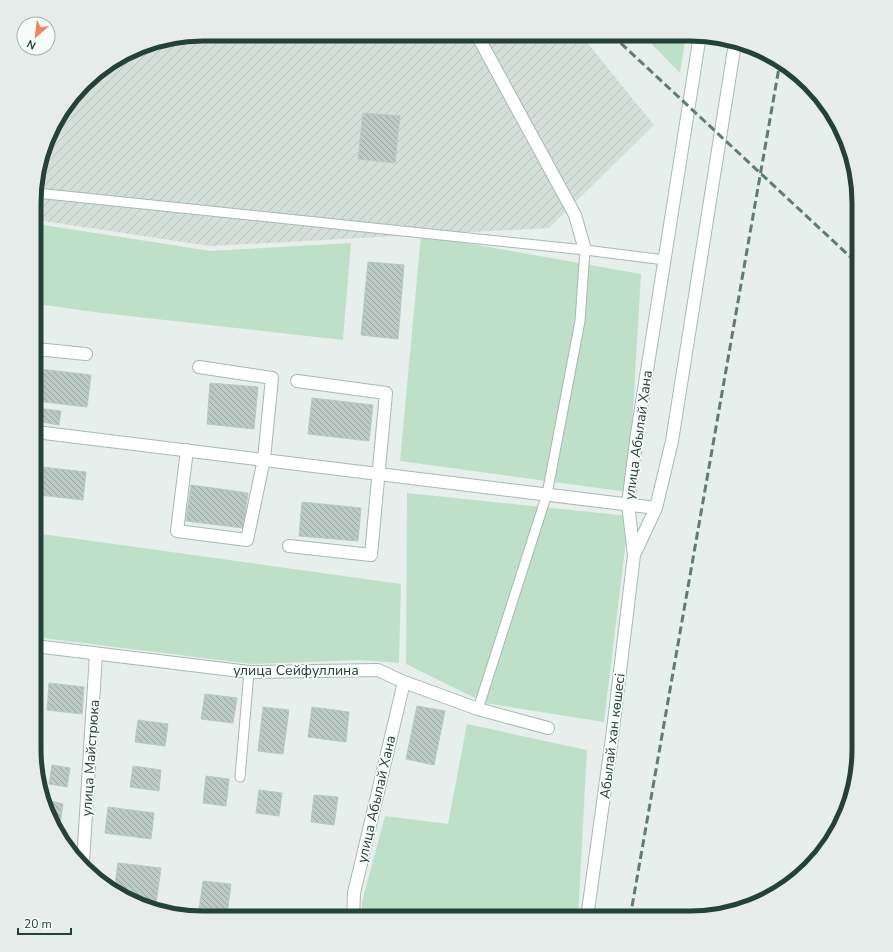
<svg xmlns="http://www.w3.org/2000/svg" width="893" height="952" viewBox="0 0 893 952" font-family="'Nunito Sans',sans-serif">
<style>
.industrial{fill:url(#industrial-furrows)}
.green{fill:#bfe0c8}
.building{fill:url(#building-back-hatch);stroke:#b8c9c2}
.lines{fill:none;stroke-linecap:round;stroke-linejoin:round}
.service-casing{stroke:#a8b8b2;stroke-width:11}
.minor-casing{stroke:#a8b8b2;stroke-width:14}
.secondary-casing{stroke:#a4bbb3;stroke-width:14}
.service{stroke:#fff;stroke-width:9}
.minor{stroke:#fff;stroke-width:12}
.secondary{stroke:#fff;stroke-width:12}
.rail{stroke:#5f7d75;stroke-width:3;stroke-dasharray:8 4;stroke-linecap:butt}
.labels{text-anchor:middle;stroke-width:3.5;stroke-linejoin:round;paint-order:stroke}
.street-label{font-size:14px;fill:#24423a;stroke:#f7fbf9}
.rim{fill:none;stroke:#24423a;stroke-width:5}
</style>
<defs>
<pattern id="industrial-furrows" width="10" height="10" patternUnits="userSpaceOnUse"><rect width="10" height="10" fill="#d4dfda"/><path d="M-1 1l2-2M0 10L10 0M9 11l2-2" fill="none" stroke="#b6c1bc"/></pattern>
<pattern id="building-back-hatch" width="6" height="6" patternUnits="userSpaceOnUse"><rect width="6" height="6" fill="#bbcac4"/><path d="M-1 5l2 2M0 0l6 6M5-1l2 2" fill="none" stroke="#98a6a0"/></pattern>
</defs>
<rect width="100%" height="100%" fill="#e6efeb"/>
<path class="industrial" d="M203,34L581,35L654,125L549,228L210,246L37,220V170L57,119L92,76L149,43Z"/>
<path class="green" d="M643,35H686L680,73Z
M37,224L211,251L351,243L343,340L102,313L37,304Z
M421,235L641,274L628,492L400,461Z
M407,493L629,516L604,722L485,703L406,664Z
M35,533L401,584L399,663L361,660L252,664L35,637Z
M467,724L587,750L578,918H362V902L385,816L448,824Z"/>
<path class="building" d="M203,34H243L242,42L198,35Z
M363,113L400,116L395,163L358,159Z
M368,262L404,265L398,339L361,335Z
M40,369L91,375L87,407L36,401Z
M210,383L258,387L254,429L207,424Z
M312,398L373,405L369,441L308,434Z
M37,408L61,411L59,425L36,421Z
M42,467L86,472L83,500L39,495Z
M191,485L248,493L243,528L186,521Z
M302,502L361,508L358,541L299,536Z
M49,683L84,687L82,714L47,710Z
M205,694L237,698L233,723L201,719Z
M417,706L445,711L434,765L406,759Z
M263,707L289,710L283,754L258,751Z
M312,707L349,712L346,742L308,737Z
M138,720L168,724L165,746L135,742Z
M52,765L70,768L67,787L49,784Z
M133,766L161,770L159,791L130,787Z
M206,776L229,779L226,806L203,803Z
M259,790L282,793L279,816L256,813Z
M314,795L338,797L334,825L311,822Z
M51,801L63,804L60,824L53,823L49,815Z
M108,807L154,813L151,839L105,833Z
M118,863L161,868L156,904L138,901L119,895L114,891Z
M203,881L231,884L227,914L199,910Z
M298,910L323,913V918H297Z
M250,912L277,915V918H249Z"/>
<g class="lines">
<g class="service-casing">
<path id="service" d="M37,193L585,250L665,260
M478,709L547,494L580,321L585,250
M240,777L249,672"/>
</g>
<g class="minor-casing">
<path id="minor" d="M477,35L575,215L585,250
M36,349L86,354
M36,432L656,508
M187,450L177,531L247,540L264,459L272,378L199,367
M289,546L371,555L386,393L297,381
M35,646L249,672L378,670L404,682L478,709L548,728
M83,862L96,654
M353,918L354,893L404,682"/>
</g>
<g class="secondary-casing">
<path id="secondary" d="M634,555L656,508L672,441L735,43
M587,918L612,738L634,555L628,504L637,434L700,35"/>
</g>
<use href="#service" class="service"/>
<use href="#minor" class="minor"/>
<use href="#secondary" class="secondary"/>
<path class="rail" d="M612,35L859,265
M630,918L780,62"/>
</g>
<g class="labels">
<g class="street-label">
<text transform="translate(638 435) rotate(-82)" y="5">улица Абылай Хана</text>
<text x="296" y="675">улица Сейфуллина</text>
<text transform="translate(612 736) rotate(-83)" y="5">Абылай хан көшесі</text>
<text transform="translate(90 758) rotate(-86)" y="5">улица Майстрюка</text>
<text transform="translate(376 799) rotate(-77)" y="5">улица Абылай Хана</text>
</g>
</g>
<path d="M0 0H893V952H0ZM203 41H690A162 162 0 0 1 852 203V749A162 162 0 0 1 690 911H203A162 162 0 0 1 41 749V203A162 162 0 0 1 203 41Z" fill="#e6ecea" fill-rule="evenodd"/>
<path class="rim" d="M203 41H690A162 162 0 0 1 852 203V749A162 162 0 0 1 690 911H203A162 162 0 0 1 41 749V203A162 162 0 0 1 203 41Z"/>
<g transform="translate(36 36) rotate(208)"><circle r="19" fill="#f7fbf9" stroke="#a3b1ad"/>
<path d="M0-3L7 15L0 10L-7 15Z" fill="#f4845f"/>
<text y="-6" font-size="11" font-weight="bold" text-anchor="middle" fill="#24423a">N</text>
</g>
<path d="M18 928v6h53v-6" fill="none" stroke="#24423a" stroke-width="2"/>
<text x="24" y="928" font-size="12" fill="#24423a" stroke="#f7fbf9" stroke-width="3" paint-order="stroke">20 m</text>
</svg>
